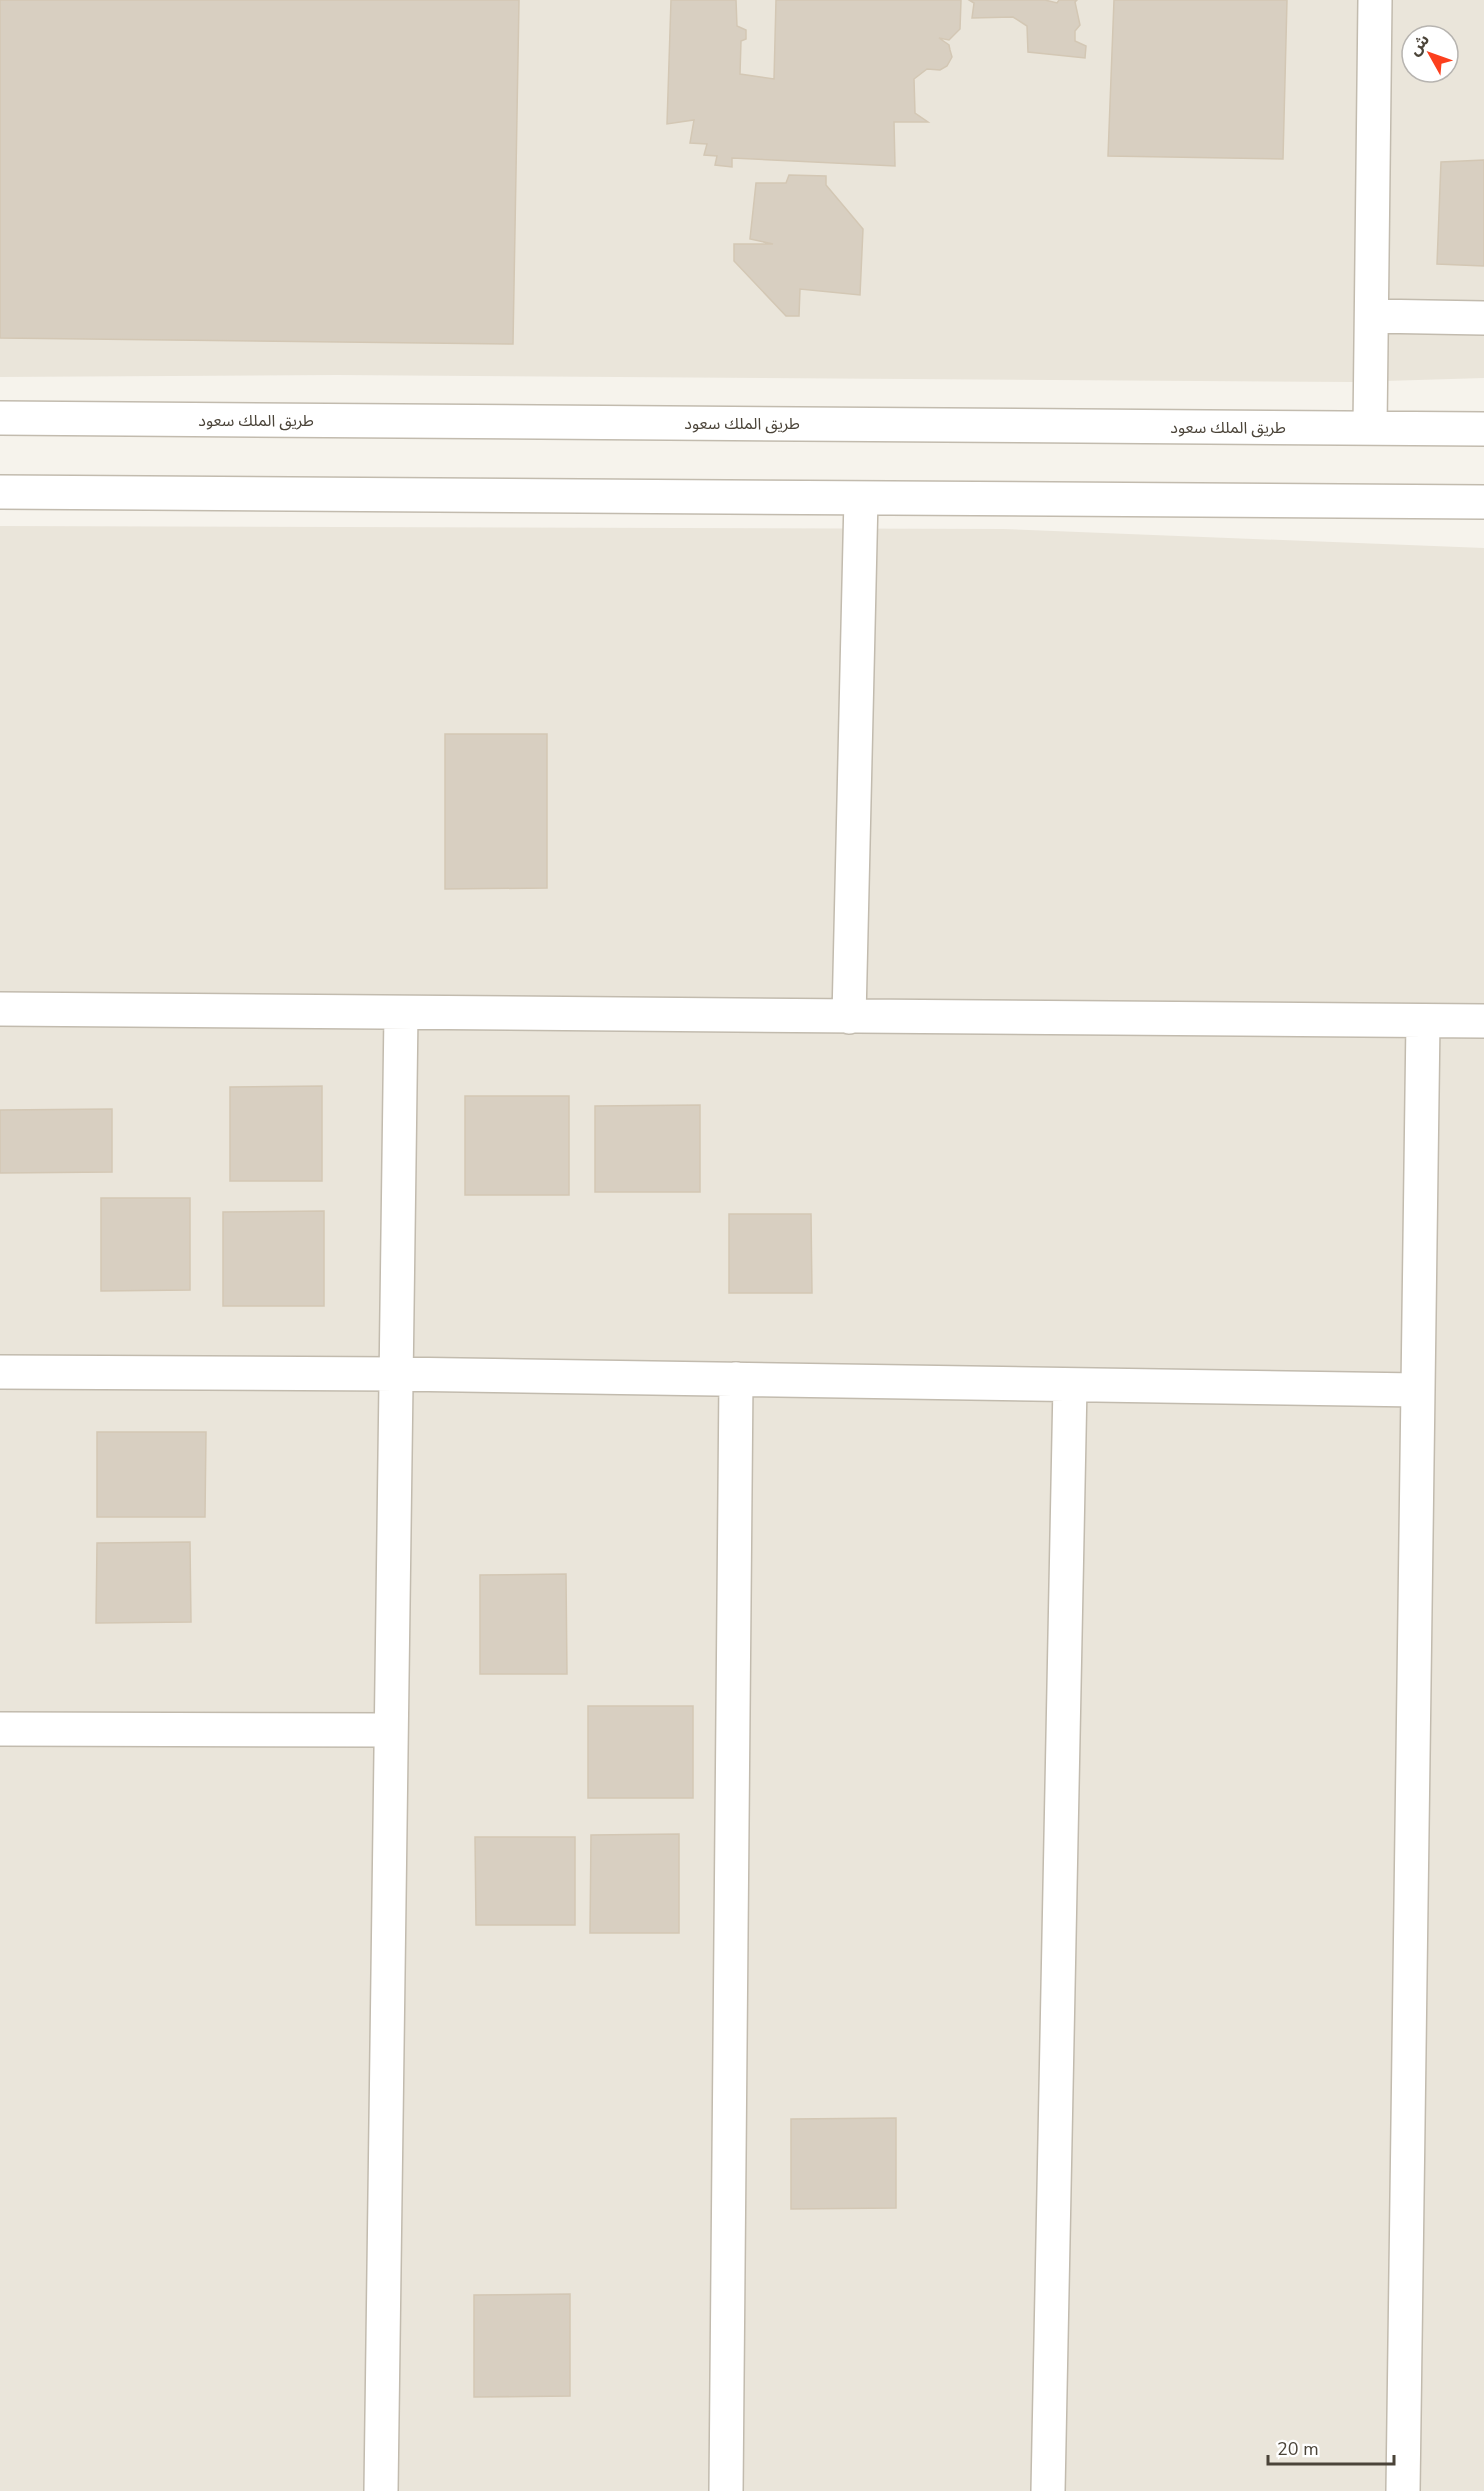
<svg xmlns="http://www.w3.org/2000/svg" width="1484" height="2491" viewBox="0 0 1484 2491" font-family="'Nunito Sans','Noto Sans Arabic',sans-serif">
<style>
.residential{fill:#eae5da;fill-rule:evenodd}
.building{fill:#d8cfc1;stroke:#d3c7b4;stroke-width:1.5}
.lines{fill:none;stroke-linecap:round;stroke-linejoin:round}
.minor-casing{stroke:#c2bbae;stroke-width:36}
.minor{stroke:#fff;stroke-width:33}
.labels{text-anchor:middle;stroke-width:4.5;stroke-linejoin:round;paint-order:stroke}
.street-label{font-size:16px;fill:#4b4439;stroke:#fff}
</style>
<rect width="100%" height="100%" fill="#f6f3ec"/>
<path class="residential" d="M0,0H1484V378L1352,382L337,375L0,377ZM1412,36H1448V72H1412Z
M0,526L1003,529L1484,548V2491H0Z"/>
<path class="building" d="M0,0H519L513,344L0,338Z
M671,0H736L737,26L746,30V39L741,41L740,74L774,79L776,0H961L960,29L949,40L939,38L949,45L950,50L952,57L947,66L940,70L927,69L914,79L915,113L928,122H894L895,166L732,158V167L715,165L717,156L704,155L707,144L690,143L694,120L667,124Z
M969,0H1045L1057,3L1059,0H1077L1075,2L1080,25L1075,31V41L1086,46L1085,58L1028,52L1027,26L1013,17L972,18L974,3Z
M1114,0H1287L1283,159L1108,156Z
M1484,160V266L1437,264L1441,162Z
M789,175L826,176V185L863,229L860,295L800,289L799,316H786L734,261V244H773L750,239L756,183H786Z
M445,734H547V888L445,889Z
M322,1086V1181H230V1087Z
M465,1096H569V1195H465Z
M700,1105V1192H595V1106Z
M112,1109V1172L0,1173V1110Z
M101,1198H190V1290L101,1291Z
M324,1211V1306H223V1212Z
M729,1214H811L812,1293H729Z
M97,1432H206L205,1517H97Z
M190,1542L191,1622L96,1623L97,1543Z
M566,1574L567,1674H480V1575Z
M588,1706H693V1798H588Z
M679,1834V1933H590L591,1835Z
M475,1837H575V1925H476Z
M896,2118V2208L791,2209V2119Z
M570,2294V2396L474,2397V2295Z"/>
<g class="lines">
<g class="minor-casing">
<path id="minor" d="M1372,316L1484,318
M0,418L1484,429
M1370,428L1375,0
M0,492L1484,502
M0,1009L1484,1021
M849,1017L861,498
M0,1372L396,1374L1418,1390
M0,1729L391,1730
M381,2491L401,1013
M726,2491L736,1379
M1048,2491L1070,1385
M1403,2491L1423,1021"/>
</g>
<use href="#minor" class="minor"/>
</g>
<g class="labels">
<g class="street-label">
<text x="256" y="426">طريق الملك سعود</text>
<text x="742" y="429">طريق الملك سعود</text>
<text x="1228" y="433">طريق الملك سعود</text>
</g>
</g>
<g transform="translate(1430 54) rotate(310)"><circle r="28" fill="#ffffff" stroke="#b7b4b0" stroke-width="1.5"/>
<path d="M0-4.5L10 22L0 15L-10 22Z" fill="#fc3f1d"/>
<text y="-9" font-size="16" font-weight="bold" text-anchor="middle" fill="#4b4439">ش</text>
</g>
<path d="M1268 2455v9h126v-9" fill="none" stroke="#4b4439" stroke-width="3"/>
<text x="1277" y="2455" font-size="18" fill="#4b4439" stroke="#ffffff" stroke-width="4.5" paint-order="stroke">20 m</text>
</svg>
